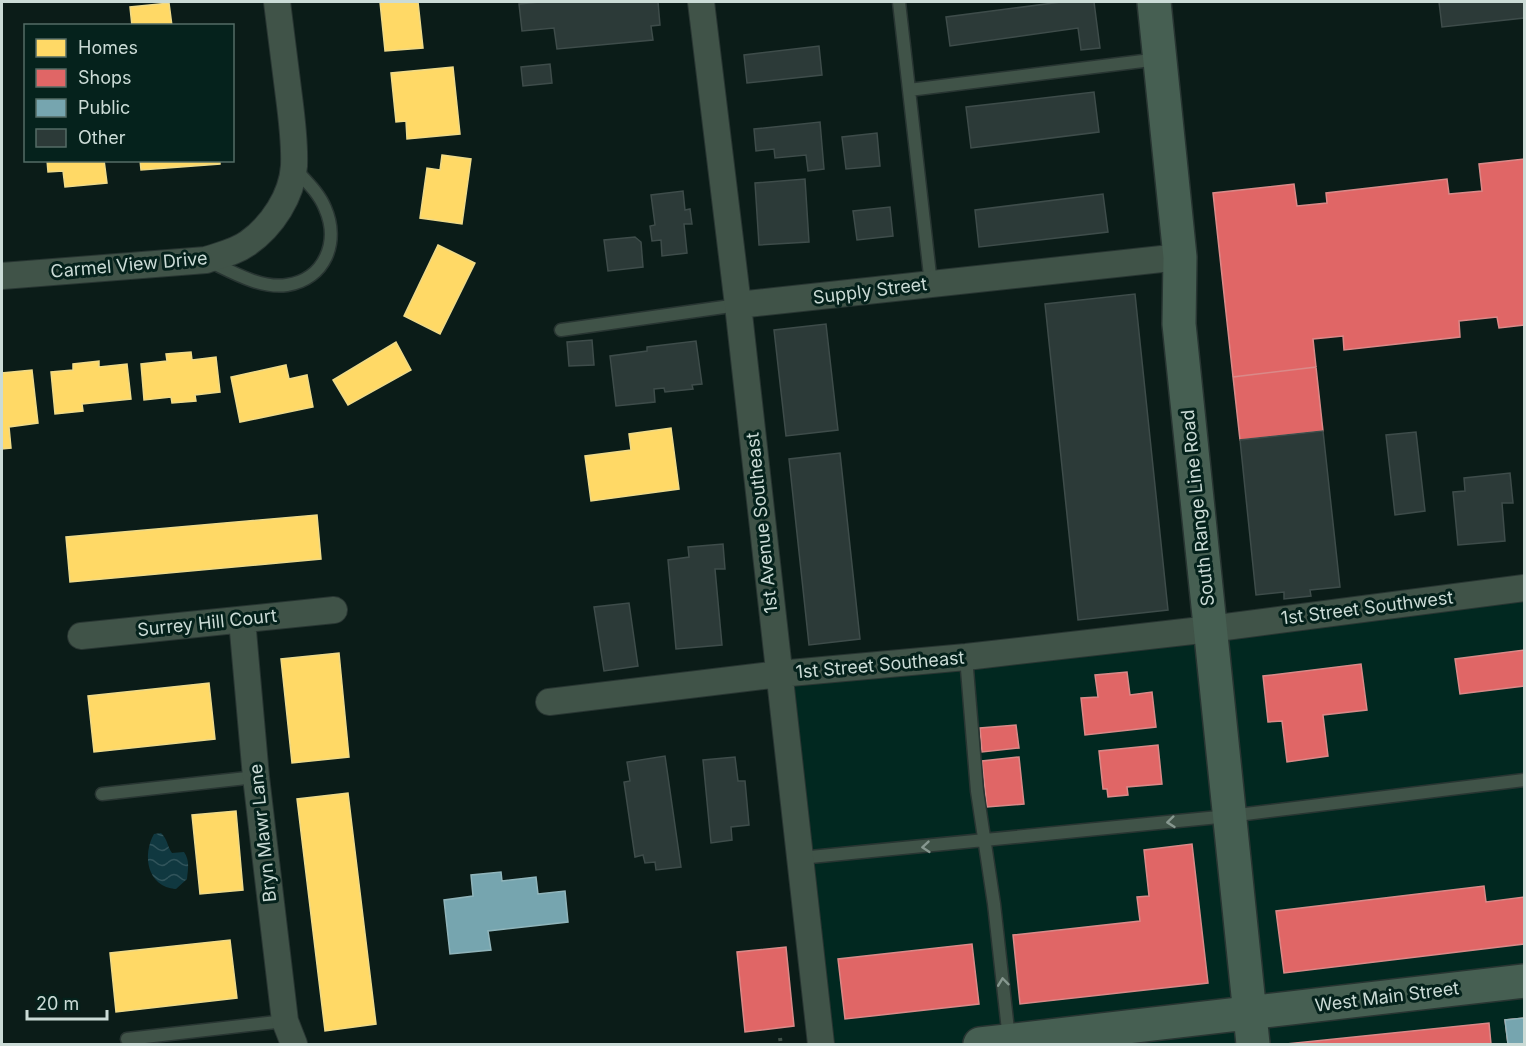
<svg xmlns="http://www.w3.org/2000/svg" width="1526" height="1046" viewBox="0 0 1526 1046" font-family="Inter,sans-serif">
<style>
.built{fill:#012820}
.water{fill:url(#water-waves)}
.homes{fill:#ffd966;stroke:#efda88;stroke-width:1.5}
.shops{fill:#e06666;stroke:#da8988;stroke-width:1.5}
.public{fill:#76a5af;stroke:#90b5bb;stroke-width:1.5}
.building{fill:#2c3a38;stroke:#3e4c4a;stroke-width:1.5}
.lines{fill:none;stroke-linecap:round;stroke-linejoin:round}
.lane-casing{stroke:#283532;stroke-width:15}
.street-casing{stroke:#283532;stroke-width:28}
.secondary-casing{stroke:#283532;stroke-width:36}
.path{stroke:#405048;stroke-width:4;stroke-dasharray:3 4.5;stroke-linecap:butt}
.lane{stroke:#405348;stroke-width:12}
.street{stroke:#405348;stroke-width:26}
.secondary{stroke:#465f52;stroke-width:33}
.oneway{stroke:#86978f}
.labels{text-anchor:middle;stroke-width:6;stroke-linejoin:round;paint-order:stroke}
.street-label{font-size:18px;fill:#cbdbd6;stroke:#05221c}
</style>
<defs>
<pattern id="water-waves" width="16" height="10" patternUnits="userSpaceOnUse" patternTransform="scale(1.5)"><rect width="16" height="10" fill="#103840"/><path d="M0 5q4-4 8 0t8 0" fill="none" stroke="#31545b"/></pattern>
</defs>
<rect width="100%" height="100%" fill="#0b1c18"/>
<path class="built" d="M1524,594V1044H833L788,684Z"/>
<path class="water" d="M161,833C168,840 167,846 172,853L184,852C190,861 188,869 187,879L176,889C147,887 142,855 154,834Z"/>
<path class="homes" d="M380,2H418L423,48L385,51Z
M169,3L172,26H132L130,7Z
M453,67L460,134L407,139L406,121L396,122L391,73Z
M442,155L471,159L462,224L420,218L427,168L440,170Z
M47,160H104L107,183L65,187L63,171L48,172Z
M140,160H220V164L141,170Z
M438,245L475,263L440,334L404,316Z
M396,342L411,370L348,405L333,380Z
M191,352L192,360L216,357L220,392L195,395L196,401L172,403L171,397L144,400L141,364L167,361L166,354Z
M99,361V367L127,364L131,399L82,404L83,411L55,414L51,372L73,370V364Z
M286,365L289,379L307,375L313,407L240,422L231,377Z
M32,370L38,423L9,427L11,448L2,449V373Z
M671,428L679,489L591,501L585,456L631,450L629,434Z
M317,515L321,559L70,582L66,537Z
M339,653L349,757L292,763L281,659Z
M209,683L215,739L94,752L88,696Z
M348,793L376,1024L325,1031L297,799Z
M236,811L243,890L200,894L192,815Z
M230,940L237,998L116,1012L110,953Z"/>
<path class="shops" d="M1524,159V325L1499,328L1497,317L1459,321L1460,337L1344,350L1343,336L1313,339L1316,367L1233,377L1213,193L1294,184L1297,206L1327,203L1326,193L1447,179L1449,194L1482,191L1479,164Z
M1316,367L1323,431L1240,440L1233,377Z
M1524,650V686L1460,694L1455,659Z
M1361,664L1367,710L1323,715L1328,756L1287,762L1282,721L1268,722L1263,676Z
M1127,672L1130,695L1152,692L1156,727L1085,735L1081,698L1098,697L1095,675Z
M1016,725L1019,748L982,752L980,728Z
M1158,745L1162,784L1127,787L1128,795L1108,797L1107,789H1103L1099,751Z
M1019,757L1024,804L987,807L982,761Z
M1192,844L1208,983L1020,1004L1013,935L1140,921L1137,897L1149,896L1144,850Z
M1484,886L1486,902L1524,897V944L1284,973L1276,911Z
M972,944L979,1004L845,1019L838,959Z
M786,947L794,1026L745,1032L737,952Z
M1524,1018V1044H1508L1505,1020Z
M1489,1023L1491,1044H1286Z"/>
<path class="public" d="M501,872L502,881L536,877L538,894L565,891L568,922L488,931L491,950L450,954L444,900L473,896L471,875Z
M1524,1018V1044H1508L1505,1020Z"/>
<path class="building" d="M540,2H658L660,25L651,26L653,40L557,49L554,28L522,31L519,4Z
M1061,2H1094L1100,48L1081,50L1078,28L950,46L946,17Z
M1439,2H1524V18L1442,27Z
M819,46L822,75L747,83L744,55Z
M550,64L552,83L523,86L521,67Z
M1094,92L1099,132L971,148L966,107Z
M820,122L824,169L808,171L806,155L775,158L774,149L756,151L754,129Z
M877,133L880,166L846,169L842,137Z
M805,179L809,242L759,245L755,183Z
M683,191L685,210L690,209L692,224H684L687,253L662,256L661,240L652,241L650,226L655,225L651,195Z
M1103,194L1108,232L979,247L975,210Z
M890,207L893,236L857,240L853,211Z
M635,237L641,242L643,267L608,271L604,240Z
M1135,294L1168,610L1078,620L1045,304Z
M826,324L838,430L786,436L774,330Z
M592,340L594,365L569,366L567,342Z
M696,341L702,384L692,385L693,389L665,392L664,388L654,389L655,402L616,406L610,356L647,351V347Z
M1323,431L1340,587L1310,590L1311,596L1284,599V592L1256,595L1240,440Z
M1416,432L1425,511L1395,515L1386,435Z
M840,453L860,639L809,645L789,459Z
M1510,473L1513,503H1502L1505,541L1458,545L1453,492L1465,491L1464,478Z
M723,544L725,569H715L722,645L676,649L668,560L689,557L688,547Z
M629,603L638,666L604,671L594,607Z
M665,756L681,867L656,870L655,862L645,863L643,855L635,857L624,782L630,781L627,762Z
M735,757L738,781H745L749,825L731,827L732,840L711,843L703,760Z"/>
<g class="lines">
<g class="lane-casing">
<path id="lane" d="M899,2L931,284
M909,90L1159,59
M209,261C232,272 261,289 287,285C325,279 340,242 325,208C319,193 306,181 295,169
M561,330L738,305
M966,657L977,791L994,904L1009,1039
M102,794L256,777
M800,858L1229,816L1524,780
M127,1039L285,1021"/>
</g>
<g class="street-casing">
<path id="street" d="M701,2L738,305L821,1044
M2,276L206,260C220,255 236,252 248,243C272,226 292,196 294,166C295,143 292,120 289,97C285,65 281,33 277,2
M738,305L1180,257
M242,620L256,777L285,1021L294,1044
M81,636L334,610
M549,702L779,674L966,657L1210,629L1524,588"/>
</g>
<g class="secondary-casing">
<path id="secondary" d="M1154,2L1180,257L1179,324L1253,1044
M980,1044L1524,981"/>
</g>
<path class="path" d="M780,1038L781,1044"/>
<use href="#lane" class="lane"/>
<use href="#street" class="street"/>
<use href="#secondary" class="secondary"/>
</g>
<defs><path id="oneway-chevron" d="M-2-3.5L2.5 0L-2 3.5" fill="none" stroke-width="1.6" stroke-linecap="round" stroke-linejoin="round" transform="scale(1.5)"/></defs>
<g class="oneway">
<use href="#oneway-chevron" transform="translate(1171 822) rotate(174)"/>
<use href="#oneway-chevron" transform="translate(926 847) rotate(175)"/>
<use href="#oneway-chevron" transform="translate(1003 982) rotate(-97)"/>
</g>
<g class="labels">
<g class="street-label">
<text transform="translate(129 265) rotate(-5)" y="6">Carmel View Drive</text>
<text transform="translate(870 291) rotate(-7)" y="6">Supply Street</text>
<text transform="translate(1198 508) rotate(-96)" y="6">South Range Line Road</text>
<text transform="translate(762 523) rotate(-96)" y="6">1st Avenue Southeast</text>
<text transform="translate(1367 608) rotate(-7)" y="6">1st Street Southwest</text>
<text transform="translate(207 623) rotate(-6)" y="6">Surrey Hill Court</text>
<text transform="translate(880 665) rotate(-5)" y="6">1st Street Southeast</text>
<text transform="translate(263 833) rotate(-96)" y="6">Bryn Mawr Lane</text>
<text transform="translate(1387 997) rotate(-7)" y="6">West Main Street</text>
</g>
</g>
<rect width="1526" height="1046" fill="none" stroke="#cbdbd6" stroke-width="6"/>
<rect x="24" y="24" width="210" height="138" fill="#05221c" stroke="#546c66" stroke-width="1.5"/>
<rect x="36" y="39" width="30" height="18" fill="#ffd966" stroke="#546c66" stroke-width="1.5"/>
<text x="78" y="54" font-size="18" fill="#cbdbd6">Homes</text>
<rect x="36" y="69" width="30" height="18" fill="#e06666" stroke="#546c66" stroke-width="1.5"/>
<text x="78" y="84" font-size="18" fill="#cbdbd6">Shops</text>
<rect x="36" y="99" width="30" height="18" fill="#76a5af" stroke="#546c66" stroke-width="1.5"/>
<text x="78" y="114" font-size="18" fill="#cbdbd6">Public</text>
<rect x="36" y="129" width="30" height="18" fill="#2c3a38" stroke="#546c66" stroke-width="1.5"/>
<text x="78" y="144" font-size="18" fill="#cbdbd6">Other</text>
<path d="M27 1010v9h80v-9" fill="none" stroke="#cbdbd6" stroke-width="3"/>
<text x="36" y="1010" font-size="18" fill="#cbdbd6" stroke="#05221c" stroke-width="4.5" paint-order="stroke">20 m</text>
</svg>
